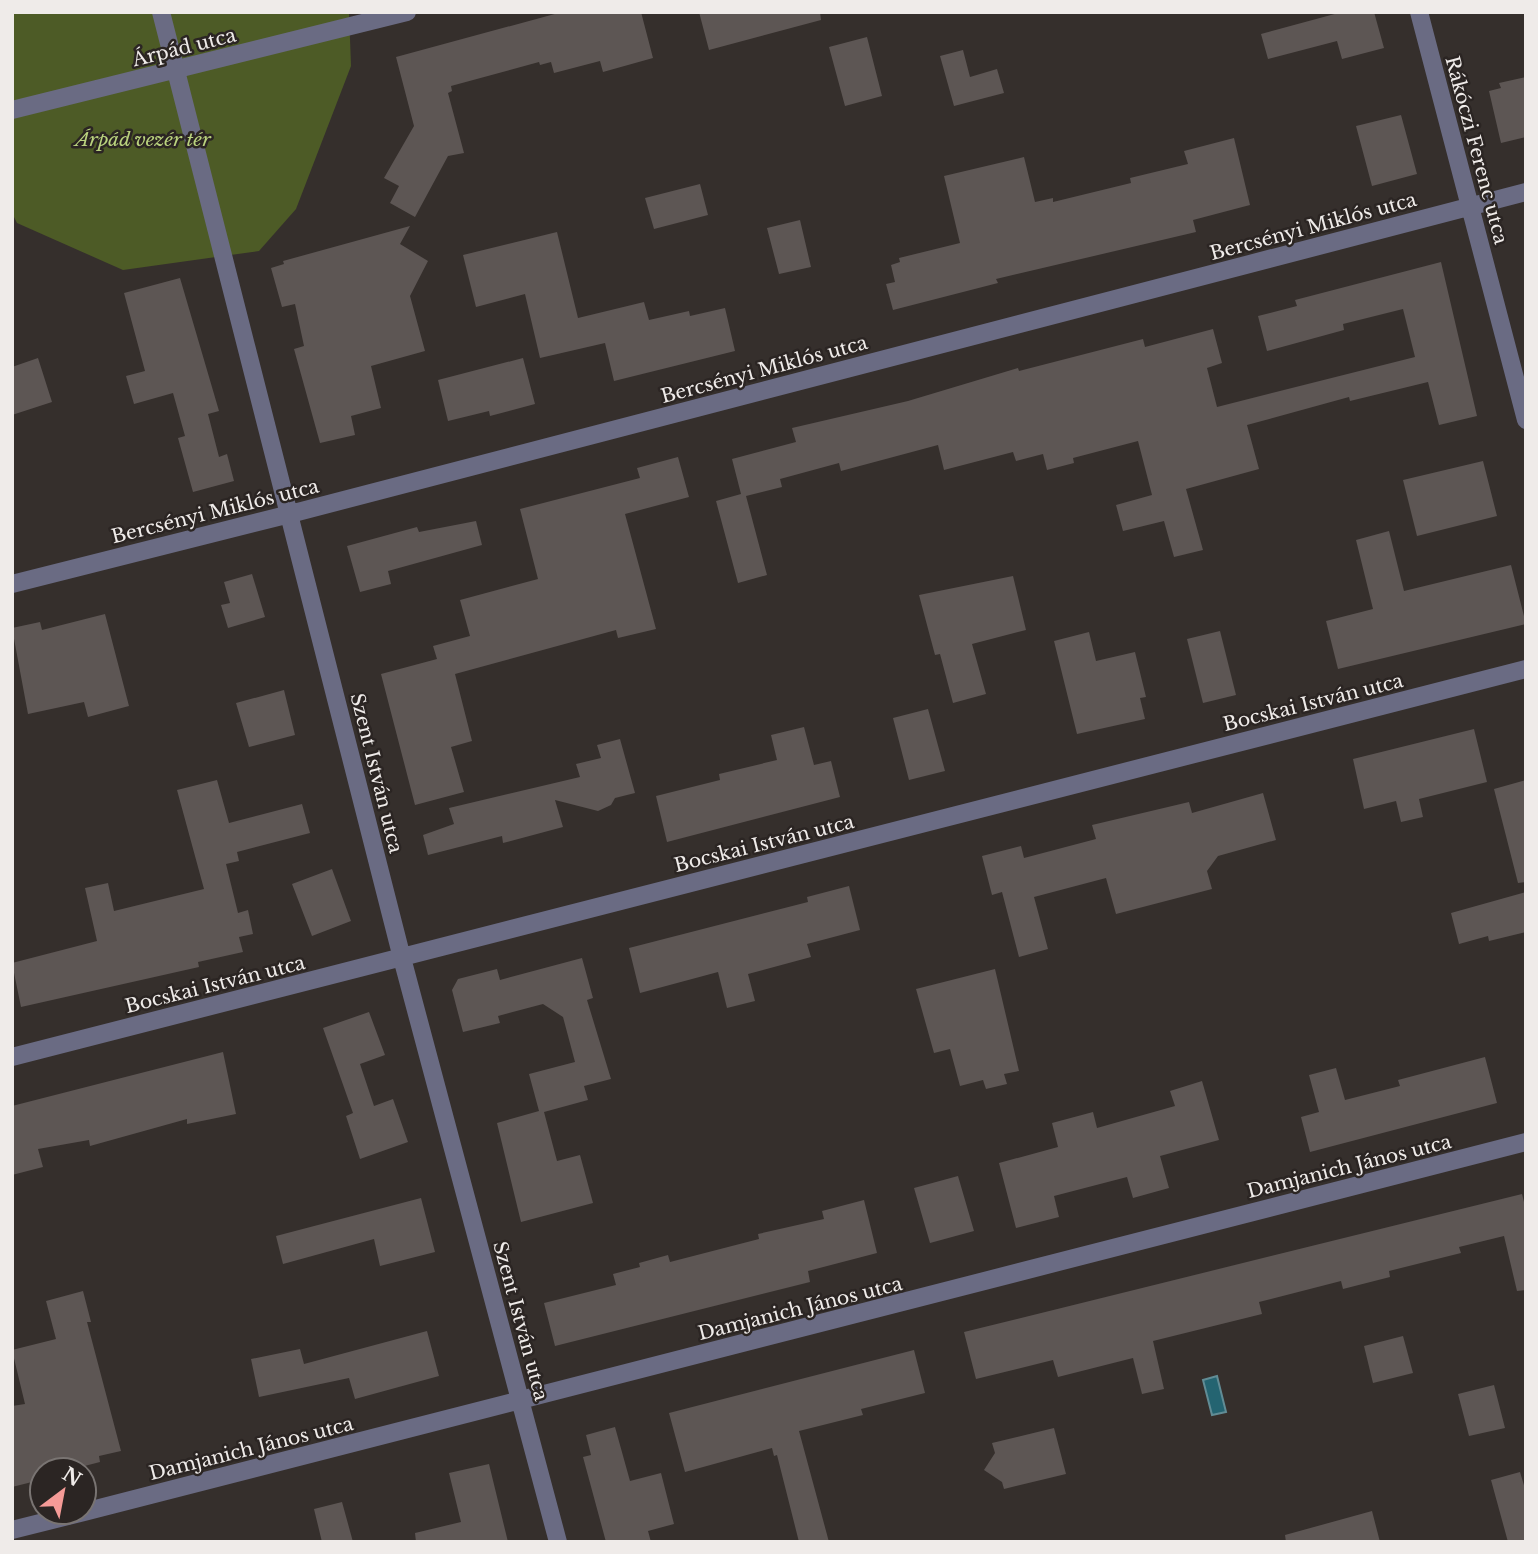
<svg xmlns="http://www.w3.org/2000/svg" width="1538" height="1554" viewBox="0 0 1538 1554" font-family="'Libre Baskerville',serif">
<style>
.green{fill:#4d5b26}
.water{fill:#246471;stroke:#618c95;stroke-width:2}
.building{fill:#5d5654}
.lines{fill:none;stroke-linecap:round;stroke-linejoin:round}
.minor{stroke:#6a6b83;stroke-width:18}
.labels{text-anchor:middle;stroke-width:5;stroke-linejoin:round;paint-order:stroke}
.street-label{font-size:19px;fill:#efebe9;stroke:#2b2523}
.park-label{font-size:19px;font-style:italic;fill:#bad37e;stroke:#2b2523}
</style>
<rect width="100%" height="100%" fill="#352f2c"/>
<path class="green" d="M12,12H349L351,66L296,209L259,251L123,270L17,223L12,213Z"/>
<path class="water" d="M1217,1376L1226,1412L1212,1415L1203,1380Z"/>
<path class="building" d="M562,12H641L653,58L603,72L600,61L554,73L551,62L540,65L539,62L451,86L452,91L448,93L464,153L448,156L415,217L390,203L399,186L384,178L414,126L396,57Z
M699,12H820L821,20L709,50Z
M1342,12H1374L1384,48L1342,59L1337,41L1268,59L1261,34Z
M867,37L882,96L845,106L829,47Z
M963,50L970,77L997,69L1004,93L954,106L940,56Z
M1526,77V137L1501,143L1489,91L1501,88L1499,83Z
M1401,115L1417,174L1372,186L1356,126Z
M1234,138L1250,205L1193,220L1196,232L996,279L998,283L893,310L886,284L895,282L891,265L900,262L899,258L960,243L944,176L1024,157L1035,202L1053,198V202L1131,183L1130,178L1188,164L1184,151Z
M700,184L708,215L654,229L645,198Z
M800,220L811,267L779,274L767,228Z
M410,226L400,244L428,261L410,296L425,351L371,366L381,408L351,416L355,435L320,443L294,349L304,346L295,304L282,307L271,268L284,264L283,261Z
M557,232L578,318L644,302L649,320L689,311L690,316L725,308L735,351L614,381L605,343L540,358L525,294L476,307L463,255Z
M1441,262L1477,416L1439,425L1428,382L1350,401L1349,397L1247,425L1259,469L1186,489L1203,550L1174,557L1164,521L1123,531L1116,505L1152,495L1138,441L1073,458L1074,463L1047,470L1043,454L1016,461L1013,452L944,470L938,445L841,471L839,463L780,479L782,487L746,496L767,575L738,583L716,501L741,494L732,459L796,442L792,428L908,401L1018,368L1019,371L1143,339L1145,347L1213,329L1222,363L1207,368L1217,407L1415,357L1403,309L1343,324L1344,330L1267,351L1258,316L1297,306L1295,300Z
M180,278L219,411L208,414L219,457L227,454L234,481L193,492L178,438L185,436L173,393L134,404L126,376L145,371L124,293Z
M38,358L52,402L12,415V367Z
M523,358L535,404L490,416L489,411L448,421L438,380Z
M678,457L689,497L625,514L656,629L618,638L616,630L455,674L472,741L451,747L464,792L415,805L381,674L437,659L433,646L470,636L460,600L538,579L520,509L640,478L637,468Z
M1483,461L1497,516L1417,536L1403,480Z
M476,521L482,545L388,571L391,584L360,592L347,546L417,527L419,532Z
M1389,531L1404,591L1511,565L1526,624L1338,669L1326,621L1373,609L1356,540Z
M252,574L265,617L228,628L221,605L230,603L224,582Z
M1013,576L1026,630L972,644L986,694L953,703L940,654L935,655L919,595Z
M105,614L129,706L88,717L84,702L28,714L12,628L40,622L42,630Z
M1220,631L1236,695L1203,703L1187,639Z
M1089,632L1096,661L1135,652L1146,697L1140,698L1145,719L1077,734L1054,641Z
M284,690L295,735L249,747L236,703Z
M928,709L945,771L909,780L893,718Z
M804,727L814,765L831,761L840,797L667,842L656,796L720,780L719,774L777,760L771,735Z
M1474,729L1487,782L1419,799L1423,817L1401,822L1396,801L1364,809L1353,759Z
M620,739L635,793L615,798L611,805L598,811L555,800L563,827L503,843L502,836L428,855L423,835L454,824L449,808L580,777L576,764L601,758L597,745Z
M217,780L229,823L302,804L310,833L237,852L239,861L226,864L238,913L248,910L253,934L239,937L243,952L198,962L199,967L21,1007L12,963L97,941L85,888L108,883L114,911L204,889L177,790Z
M1526,780V882L1518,883L1494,789Z
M1263,793L1276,840L1218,856L1207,871L1212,889L1116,914L1106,878L1034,897L1048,949L1019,957L1002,892L992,895L982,856L1021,846L1024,858L1096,839L1092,825L1189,802L1192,813Z
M332,869L351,921L312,936L292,884Z
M849,886L860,930L807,944L811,957L748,974L755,1001L727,1008L718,972L640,993L629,948L808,902L807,897Z
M1526,892V932L1489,941L1488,936L1459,944L1451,913Z
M582,958L593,998L587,1000L611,1079L584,1086L588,1100L544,1112L557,1161L580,1155L593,1203L521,1222L497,1123L539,1111L529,1074L575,1062L563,1017L543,1004L498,1016L500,1023L463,1032L452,990L458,979L497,969L500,980Z
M995,969L1019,1071L1004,1074L1007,1084L986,1089L983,1080L960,1086L950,1049L934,1053L916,989Z
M369,1012L385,1055L360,1064L374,1106L393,1099L408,1142L360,1159L346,1116L353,1113L323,1028Z
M223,1052L236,1114L187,1124V1119L90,1146L89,1140L38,1149L43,1167L12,1175V1106Z
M1485,1057L1497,1103L1310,1152L1301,1117L1319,1112L1309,1075L1336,1068L1345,1100L1400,1086L1398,1080Z
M1202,1081L1219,1140L1160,1156L1169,1188L1133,1198L1127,1177L1054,1196L1059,1217L1016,1228L999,1163L1058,1147L1052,1123L1093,1112L1097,1128L1175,1106L1170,1091Z
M958,1176L974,1231L930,1243L914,1188Z
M1522,1194L1526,1210V1290L1517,1291L1504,1236L1459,1247L1461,1253L1389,1271L1390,1277L1343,1289L1341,1281L1259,1302L1262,1314L1153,1341L1164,1389L1142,1394L1133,1358L1058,1377L1053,1360L976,1379L964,1332Z
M421,1198L435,1252L380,1266L374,1239L283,1264L276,1236Z
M864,1200L877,1253L808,1271L810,1282L555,1346L544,1303L616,1285L613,1274L640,1267L639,1263L668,1255L670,1262L759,1239L758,1234L824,1219L822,1211Z
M83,1291L91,1322H87L121,1451L99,1456L100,1462L69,1470H37L40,1480L12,1487V1406L25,1404L12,1350L56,1339L46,1301Z
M427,1331L439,1376L355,1399L349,1378L259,1397L251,1359L300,1349L304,1364Z
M1403,1336L1413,1373L1373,1383L1364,1346Z
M914,1350L925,1393L861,1409L863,1415L799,1431L829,1542H799L777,1455L774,1456L772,1448L685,1472L669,1413Z
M1494,1385L1505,1428L1469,1436L1458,1394Z
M615,1427L630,1481L661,1473L674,1524L648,1531L651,1542H606L583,1457L591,1455L586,1435Z
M1054,1428L1066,1474L1004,1489L1002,1482L984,1470L995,1453L992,1443Z
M489,1464L508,1542H416L415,1533L461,1522L449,1473Z
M1520,1472L1526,1492V1542H1508L1491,1480Z
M342,1502L353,1542H322L314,1509Z
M1372,1511L1380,1542H1286L1285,1535Z"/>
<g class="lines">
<path class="minor" d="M161,12L402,958L558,1542
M1419,12L1526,420
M12,110L407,12
M12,584L290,514L1526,192
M12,1057L1526,669
M84,1512L1526,1142
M12,1530L84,1512"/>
</g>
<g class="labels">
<g class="street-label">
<text transform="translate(184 47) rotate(-14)" y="7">Árpád utca</text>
<text transform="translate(1477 150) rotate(75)" y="7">Rákóczi Ferenc utca</text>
<text transform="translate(1313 226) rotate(-15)" y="7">Bercsényi Miklós utca</text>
<text transform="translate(764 369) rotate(-15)" y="7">Bercsényi Miklós utca</text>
<text transform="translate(215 511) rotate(-14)" y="7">Bercsényi Miklós utca</text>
<text transform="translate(1313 702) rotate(-14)" y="7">Bocskai István utca</text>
<text transform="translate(377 773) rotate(76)" y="7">Szent István utca</text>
<text transform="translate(764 843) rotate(-14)" y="7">Bocskai István utca</text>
<text transform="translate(215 984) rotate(-14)" y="7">Bocskai István utca</text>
<text transform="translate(1349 1166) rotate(-14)" y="7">Damjanich János utca</text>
<text transform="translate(800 1308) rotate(-14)" y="7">Damjanich János utca</text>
<text transform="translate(521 1321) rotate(75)" y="7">Szent István utca</text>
<text transform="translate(251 1448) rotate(-14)" y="7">Damjanich János utca</text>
</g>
<g class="park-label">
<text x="143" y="146">Árpád vezér tér</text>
</g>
</g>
<rect width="1538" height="1554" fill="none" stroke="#efebe9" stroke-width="28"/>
<g transform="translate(63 1491) rotate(32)"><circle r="33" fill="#2b2523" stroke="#797472" stroke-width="2"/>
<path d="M0-5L12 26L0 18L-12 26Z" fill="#f59b97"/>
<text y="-10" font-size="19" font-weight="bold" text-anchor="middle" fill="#efebe9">N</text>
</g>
</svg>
